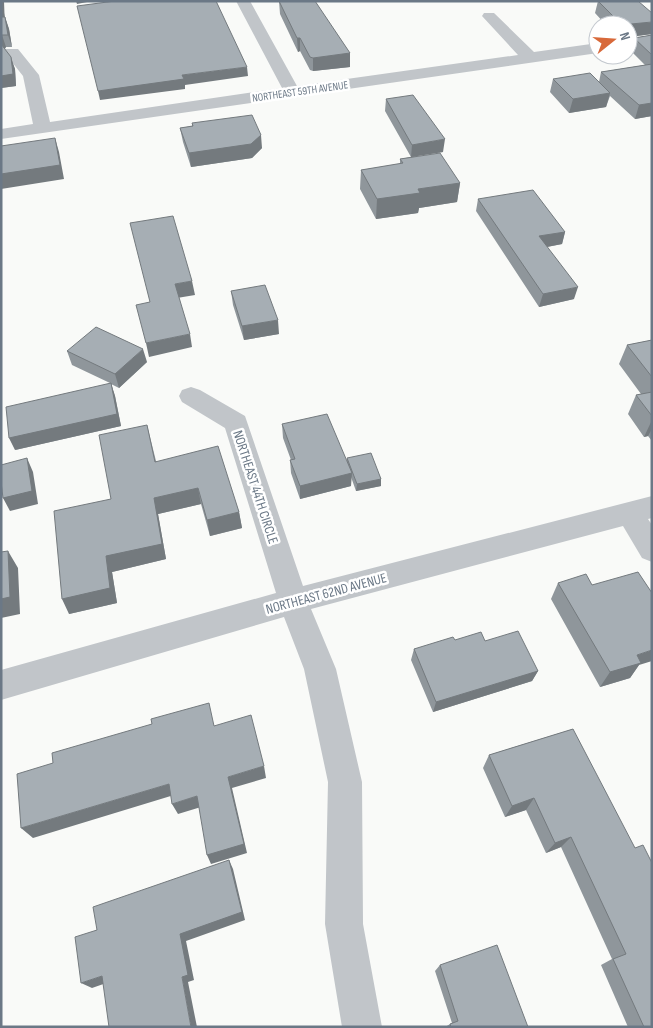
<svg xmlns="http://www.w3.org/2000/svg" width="653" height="1028" viewBox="0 0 653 1028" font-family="'Sofia Sans Condensed',sans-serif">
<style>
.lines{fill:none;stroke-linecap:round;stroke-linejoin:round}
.minor{fill:#c1c5c9;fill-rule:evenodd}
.wall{fill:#8f969b}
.shaded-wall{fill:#747a7e}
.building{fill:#a6aeb4;stroke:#747a7e}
.labels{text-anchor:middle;stroke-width:5;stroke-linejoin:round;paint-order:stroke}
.far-street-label{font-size:11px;fill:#6b7886;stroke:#fff}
.street-label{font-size:14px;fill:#6b7886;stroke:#fff}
</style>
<rect width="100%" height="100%" fill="#f9faf8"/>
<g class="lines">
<path class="minor" d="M236,1H250L297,86L518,55L482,16L484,13H494L534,52L598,43V53L1,139V129L33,124L23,76L4,52L6,49H18L39,75L50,122L282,88Z
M652,36V46L628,49V39Z
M191,387L200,390L245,416L303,586L652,496V518L648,519L652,525V562L642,558L623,526L311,609L336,669L362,782L363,924L382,1027H342L325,924L328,782L304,669L284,617L1,700V670L276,593L225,428L182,402L179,396L182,390Z"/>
</g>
<path class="wall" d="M1,1L5,17L9,29L12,47H6L5,49L15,69L16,86L1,88Z
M279,1L350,53V67L313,71L310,70L300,51L298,52L280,14Z
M598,1H638L652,34L629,37L628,39V25H606L595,13Z
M652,35V116L635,119L610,96L606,107L569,113L550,92L553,79L599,82L601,72L645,65L631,51L634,38Z
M386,99L443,152L416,156L460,183L457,202L419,208L418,213L376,219L360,189L361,170L400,164V159L411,157L385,111Z
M192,123L262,148L252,158L191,167L183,142L180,128L192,126Z
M478,199L565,232L562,244L547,247L574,299L539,307L476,211Z
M231,291L279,334L244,340L233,305Z
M652,340V441L648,436L644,437L628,414L636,395L641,394L619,364L627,345Z
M67,351L147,362L119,388L111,384L115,396L121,426L15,450L110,383L72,365Z
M282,424L347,462V458L381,479V486L356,491L351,477V486L300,499L291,473L290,460H291L283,438Z
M147,425L156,461L239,512L242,528L210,536L201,504L158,514L166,559L112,572L117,603L69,614L111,499Z
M558,583L639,665L630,678L600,687L551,599Z
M455,640L538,671L532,681L433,712L411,660L414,649Z
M573,729L652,1027H628L601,965L612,959L561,847L546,853L526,810L505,817L483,768L489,755Z
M440,965L528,1027H445L452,1023L435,971Z"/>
<path class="shaded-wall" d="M1,1H4L5,29L1,17Z
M76,1H92L77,4Z
M5,17L9,29L12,47L8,35Z
M652,22V34L629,37L631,24Z
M2,35L6,47L2,52L1,49V36Z
M297,38H300V51L298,52Z
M350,53V67L313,71V58Z
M11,57L15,69L16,86L1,88V76Z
M247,67L248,76L185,85V89L100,100L98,91L182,75Z
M610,93L606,107L569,113L573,99Z
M652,103V116L635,119L639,105Z
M261,135L262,148L252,158L191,167L189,153Z
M55,138L59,152L64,179L1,189V174Z
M445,139L443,152L411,157L412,145Z
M460,183L457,202L419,208L418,213L376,219L377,199L418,189Z
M565,232L562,244L536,249L539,236Z
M192,281L195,295L177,298L175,284Z
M578,287L574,299L539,307L543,294Z
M278,320L279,334L244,340L242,326Z
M190,334L192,347L149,357L146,343Z
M143,349L147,362L119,388L115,374Z
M111,383L115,396L121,426L15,450L9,438Z
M652,420V429L648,436L644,437Z
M27,458L33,472L38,504L10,511L3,498Z
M352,473L351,486L300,499V486Z
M381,479V486L356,491L357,484Z
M198,488L201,504L158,514L166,559L112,572L117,603L69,614L62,599L106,556L154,498Z
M239,512L242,528L210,536L207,520Z
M8,551L18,568L20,614L1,618V599Z
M652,650V661L639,665L630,678L600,687L610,672L637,655Z
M538,671L532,681L433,712L436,702Z
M264,766L266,778L232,788L247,853L211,864L207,855L228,777Z
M169,784L174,795L33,838L21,828Z
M197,796L201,807L178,814L172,804Z
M534,798L526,810L505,817L512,806Z
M571,837L561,847L546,853L555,843Z
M229,860L233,869L245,920L186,941L194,980L188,982L197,1027H191L182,977L180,934Z
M102,976L112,981L92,988L81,983Z"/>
<path class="building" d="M115,1H216L247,67L182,75L184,79L98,91L77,6Z
M279,1H315L350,53L313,58L310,57L300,38H297Z
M598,1H638L652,13V22L631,24L630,33L628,31V25H622Z
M1,13V17H5L8,35H2L1,36Z
M652,35V55L634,38Z
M1,44L11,57L13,74L1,76Z
M652,64V103L639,105L601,72Z
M590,73L610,93L573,99L553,79Z
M413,95L445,139L412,145L386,99Z
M252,115L261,135L251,144L189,153L180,128L193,126L192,123Z
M55,138L60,165L1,174V146Z
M440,153L460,183L418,189L420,193L377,199L361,170L403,163L400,159Z
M533,190L565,232L539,236L578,287L543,294L478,199Z
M173,216L192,281L175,284L190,334L146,343L136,305L150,302L130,223Z
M265,285L278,320L242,326L231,291Z
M96,327L143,349L115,374L67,351Z
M652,340V377L627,345Z
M111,383L117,414L9,438L6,407Z
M652,392V416L636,395Z
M327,414L352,473L300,486L290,460L295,459L282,424Z
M147,425L155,462L218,446L239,512L207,520L198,488L154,498L162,544L106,556L110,588L62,599L54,511L111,499L99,435Z
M371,453L381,479L357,484L347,458Z
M27,458L32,491L3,498L1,482V465Z
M8,551L10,597L1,599V552Z
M638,572L652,593V650L637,655L641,663L610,672L558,583L586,574L592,585Z
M518,631L538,671L436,702L414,649L453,637L455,640L481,632L485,641Z
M209,703L214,726L251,715L264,766L228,777L244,844L207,855L197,796L172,804L169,784L21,828L17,774L53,763L52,753L152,724L151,719Z
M573,729L635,848L643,845L652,863V1027H644L613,959L626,954L571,837L555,843L534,798L512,806L489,755Z
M229,860L242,912L180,934L188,975L182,977L191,1027H109L102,976L81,983L75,937L97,930L93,907Z
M497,945L528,1027H451L450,1024L458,1021L440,965Z"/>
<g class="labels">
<g class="far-street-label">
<text transform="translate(300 91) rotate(-8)" y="4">NORTHEAST 59TH AVENUE</text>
</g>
<g class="street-label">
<text transform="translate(256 487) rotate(72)" y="5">NORTHEAST 44TH CIRCLE</text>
<text transform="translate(326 593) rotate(-15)" y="5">NORTHEAST 62ND AVENUE</text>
</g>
</g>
<rect width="653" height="1028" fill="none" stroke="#6b7886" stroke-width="5"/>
<g transform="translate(613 40) rotate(73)"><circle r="24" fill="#ffffff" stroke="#c4c9cf"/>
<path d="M0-4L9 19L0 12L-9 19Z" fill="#d8693a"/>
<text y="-8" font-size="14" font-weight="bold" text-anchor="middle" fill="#6b7886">N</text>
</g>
</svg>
